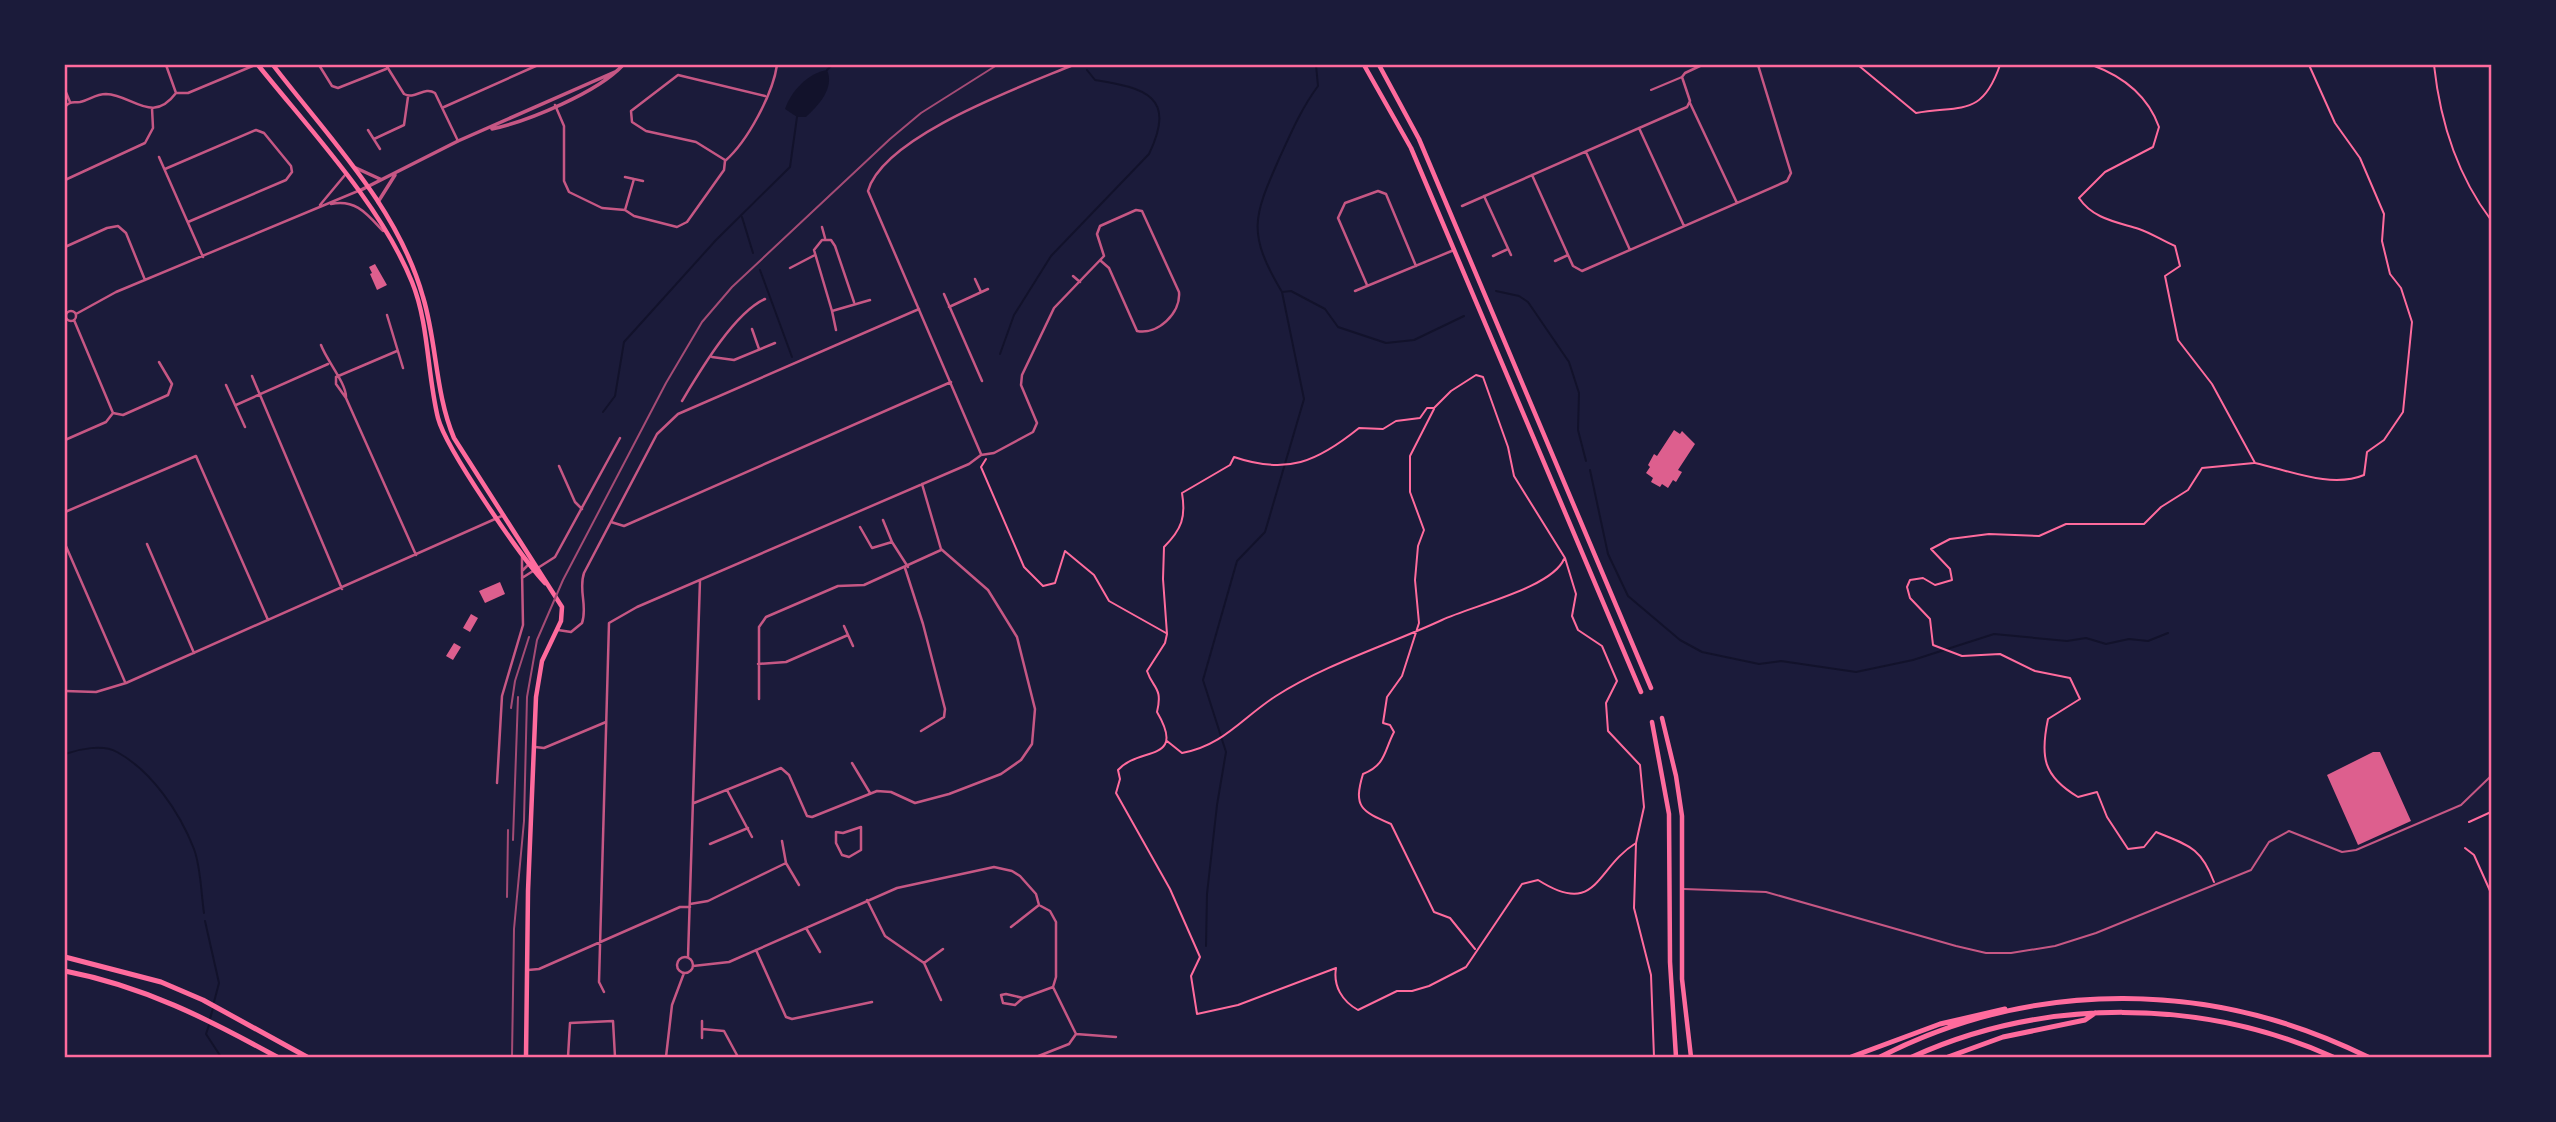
<svg xmlns="http://www.w3.org/2000/svg" width="2556" height="1122" viewBox="0 0 2556 1122" font-family="'Alegreya Sans',sans-serif">
<style>
.water{fill:#12122b}
.lines{fill:none;stroke-linecap:round;stroke-linejoin:round}
.stream{stroke:#12122b;stroke-width:2}
.building{fill:#dd5f8e}
.path{stroke:#ff6b9d;stroke-width:2}
.service{stroke:#c65784;stroke-width:2}
.minor{stroke:#c65784;stroke-width:2.5}
.tertiary{stroke:#c65784;stroke-width:3.5}
.secondary{stroke:#ff6b9d;stroke-width:4.5}
.primary{stroke:#ff6b9d;stroke-width:4.5}
.motorway{stroke:#ff6b9d;stroke-width:5}
.rail{stroke:#a44b75;stroke-width:2}
.neatline{fill:none;stroke:#ff6b9d;stroke-width:2.5}
</style>
<rect width="100%" height="100%" fill="#1b1b3a"/>
<path class="water" d="M827,70C835,88 818,106 806,117H797L785,109C791,91 808,73 827,70Z"/>
<g class="lines">
<path class="stream" d="M1316,65L1318,86C1301,109 1291,133 1279,159C1253,218 1247,233 1282,292L1291,291L1325,309L1338,327L1386,343L1414,340L1464,316
M827,70L832,65
M742,217L753,253
M760,270L792,357
M1496,291L1519,296L1528,302L1569,362L1579,393L1578,430L1586,461
M1000,354L1014,315L1051,256L1149,154C1177,96 1145,88 1095,80L1087,70
M603,412L615,396L624,342L716,240L790,167L797,117
M1590,470L1608,554L1628,596L1680,640L1702,652L1759,664L1781,661L1856,672L1913,660L1994,634L2067,641L2086,638L2106,644L2129,639L2148,641L2168,633
M65,754C79,749 103,744 117,752C152,771 180,813 194,849C201,868 201,893 204,913
M205,921L219,983L214,1002
M1206,946L1207,894L1217,805L1226,752L1203,680L1237,561L1265,532L1304,399L1282,292
M210,1019L213,1008
M209,1025L206,1034L221,1057"/>
</g>
<path class="building" d="M375,264L387,285L377,290L370,274L372,273L369,267Z
M1674,430L1680,434L1682,431L1695,444L1678,470L1682,472L1676,482L1673,480L1668,488L1662,484L1660,487L1651,482L1653,478L1646,473L1650,467L1648,465L1654,454L1657,456Z
M500,582L505,594L485,603L479,591Z
M471,614L478,618L470,632L463,628Z
M454,643L461,647L453,660L446,656Z
M2373,752H2380L2411,821L2358,845L2327,775Z"/>
<g class="lines">
<path class="path" d="M1858,65L1916,113C1962,105 1982,117 2000,65
M2092,65C2122,76 2148,96 2159,127L2153,147L2105,172L2079,198C2093,219 2117,222 2139,229C2151,233 2163,241 2175,246L2180,266L2165,276L2178,340L2212,384L2255,463C2288,470 2331,489 2364,475L2367,452L2384,440L2403,412L2412,322L2401,288L2390,274L2382,241L2384,214L2360,158L2335,123L2309,65
M2434,65C2440,120 2457,175 2491,220
M1434,409L1410,456V492L1424,530L1418,546L1415,580L1419,623L1402,676L1387,697L1383,723L1390,725L1394,732C1384,751 1386,765 1363,774C1353,807 1361,811 1391,824L1434,912L1450,918L1475,949
M986,459L981,467L1024,567L1043,586L1055,583L1065,551L1094,575L1109,601L1166,633
M1167,741L1182,753C1223,746 1243,717 1276,696C1326,664 1388,645 1442,620C1471,606 1552,588 1564,559
M2469,822L2491,812
M1636,843C1595,868 1598,918 1538,880L1522,884L1466,967L1429,986L1412,991H1397L1358,1010C1342,1001 1333,986 1336,968L1238,1005L1197,1014L1191,976L1200,957L1170,889L1116,793L1120,779L1118,770C1139,746 1187,763 1157,712C1163,687 1153,689 1147,671L1165,643L1167,634L1163,579L1164,547C1182,529 1186,517 1182,493L1230,465L1234,457C1287,475 1317,462 1359,428L1383,429L1396,421L1420,418L1427,408H1434L1451,391L1476,375L1483,377L1508,447L1514,476L1565,558L1576,594L1572,616L1578,630L1602,646L1617,681L1606,703L1608,731L1640,765L1644,807L1636,843L1634,908L1651,975L1654,1057
M2465,848L2474,855L2491,893
M2214,882C2201,847 2188,845 2156,832L2144,847L2128,849L2107,817L2097,792L2078,797C2043,776 2040,757 2048,719L2080,699L2070,678L2035,671L2000,654L1962,656L1933,645L1930,619L1910,598L1907,587L1910,580L1923,578L1935,585L1952,580L1950,569L1931,549L1950,539L1989,534L2039,536L2066,524H2144L2161,507L2188,490L2202,468L2254,463"/>
<path class="service" d="M1651,90L1682,77
M1684,889L1766,892L1956,946L1986,953H2011L2055,946L2096,933L2251,870L2269,842L2289,831L2342,852L2356,850L2461,805L2491,776"/>
<path class="minor" d="M166,65L176,93
M319,65L332,86L338,88L386,69
M386,65L404,94C415,100 424,86 435,93L458,141
M65,90L70,102
M1690,103L1737,203
M555,105L564,126V181L569,192L602,208L625,210L634,216L677,227L687,222L724,170L725,161C748,141 773,93 777,65
M65,107C70,101 72,103 80,102C89,100 96,94 106,94C133,95 152,125 176,93H188L255,65
M444,107L538,65
M1639,128L1684,226
M368,130L380,149
M374,139L404,125L408,97
M1586,152L1630,250
M159,157L203,257
M725,160L696,142L646,131L632,122L631,111L678,75L765,96
M165,169L256,130L264,133L291,166L292,172L286,180L188,222
M1532,175L1573,266L1582,271L1787,181L1791,173L1758,65
M625,177L643,181
M65,180L145,143L153,128L152,108
M1484,196L1511,255
M331,204C356,199 367,214 383,231
M320,205L345,175
M1462,206L1687,107L1690,101L1682,77L1685,73L1702,65
M625,210L634,179
M822,227L825,238
M65,247L107,228L118,226L126,233L145,280
M1493,256L1508,249
M1555,261L1568,255
M790,268L815,255
M1073,276L1080,282
M975,279L981,292
M1367,285L1338,218L1345,203L1378,191L1386,194L1416,266
M1355,291L1454,250
M944,294L982,381
M949,307L988,289
M66 316a5 5 0 1 1 10 0a5 5 0 1 1-10 0Z
M832,311L814,250L822,240H831L835,246L854,302
M76,314L116,292L358,191
M387,315L403,368
M752,329L759,349
M836,330L832,311L870,300
M321,345C327,361 346,383 346,397
M712,357L734,360L775,343
M252,376L342,589
M336,377V384L346,398L416,555
M336,377L397,351
M226,385L245,427
M682,401C700,371 734,313 765,299
M236,405L328,364
M113,413L123,415L168,395L172,384L159,362
M65,440L106,422L113,413L74,320
M981,454L868,191C883,136 1023,86 1073,65
M559,466L575,502L582,509
M65,512L196,456L268,620
M883,520L892,542
M611,522L624,526L951,382
M860,527L872,548L892,542L908,567
M65,544L125,682
M147,544L194,653
M905,568L923,624L945,709L944,717L921,731
M522,571V557
M522,578L555,557L620,438
M844,626L853,646
M558,630L571,632L582,623C588,606 578,590 584,573L657,434L678,414L919,309
M758,664L786,662L848,635
M65,691L96,692L126,683L504,515
M759,699V627L766,617L838,586L864,585L941,550
M535,747L544,748L606,722
M852,763L870,793
M497,783L502,696L523,625L522,571L530,563
M727,790L752,837
M694,803L781,768L789,775L807,816L812,817L877,791L891,792L915,803L949,794L1001,774L1021,760L1032,744L1035,709L1017,637L988,590L941,549L922,484
M861,827V850L849,857L842,855L836,843V832L843,833Z
M710,844L748,828
M786,863L799,885
M867,900L885,936L924,963L941,1000
M690,904L708,901L786,863L782,841
M1011,927L1039,905
M806,928L820,952
M756,950L786,1017L792,1019L872,1002
M677 965a8 8 0 1 1 16 0a8 8 0 1 1-16 0Z
M688,957L700,580
M924,963L943,949
M693,966L729,962L897,888L994,867L1012,871L1020,876L1036,894L1039,905L1050,911L1056,922V977L1053,987L1076,1034L1069,1044L1036,1057
M528,970L539,969L680,907H690
M604,992L599,982L609,623L637,607L969,464L981,455L994,453L1033,432L1037,423L1021,385L1022,375L1054,308L1104,256L1097,234L1100,226L1136,210L1142,211L1179,292C1181,313 1158,335 1137,331L1109,268L1101,261
M1006,994L1023,998L1015,1005L1003,1003L1001,995Z
M1023,998L1053,987
M702,1021V1038
M702,1029L724,1031L738,1057
M1076,1034L1116,1037
M568,1057L570,1023L613,1021L615,1057
M666,1057L672,1005L684,973"/>
<path class="tertiary" d="M492,129C529,121 598,92 623,65
M356,168L380,179
M359,191L458,141L617,71
M378,202L395,175"/>
<path class="secondary" d="M258,65C310,130 381,205 412,282C429,324 427,373 438,418C446,449 521,557 545,583
M273,65C328,137 398,207 423,297C437,343 435,393 454,438L562,607L561,621L542,661L536,697L528,891L526,1057"/>
<path class="primary" d="M1364,65L1411,148L1641,692
M1379,65L1419,139L1651,688
M1662,718L1676,776L1682,816V979L1691,1057
M1652,722L1669,814L1670,962L1676,1057"/>
<path class="motorway" d="M65,957L161,982L203,1000L307,1057
M65,971C143,986 208,1019 277,1057
M1851,1057L1940,1024L2005,1009
M1880,1057C2034,978 2213,980 2368,1057
M1912,1057C2044,997 2201,998 2333,1057
M1948,1057L2003,1037L2085,1020L2095,1013"/>
<path class="rail" d="M511,708L515,681L529,637
M513,840L518,697
M507,897L508,830
M512,1057L514,929L524,821L527,697L537,640L563,580L666,383L702,322L732,287L890,139L921,113L997,65"/>
</g>
<rect width="2556" height="1122" fill="none" stroke="#1b1b3a" stroke-width="133"/>
<rect x="66" y="66" width="2424" height="990" class="neatline"/>
</svg>
